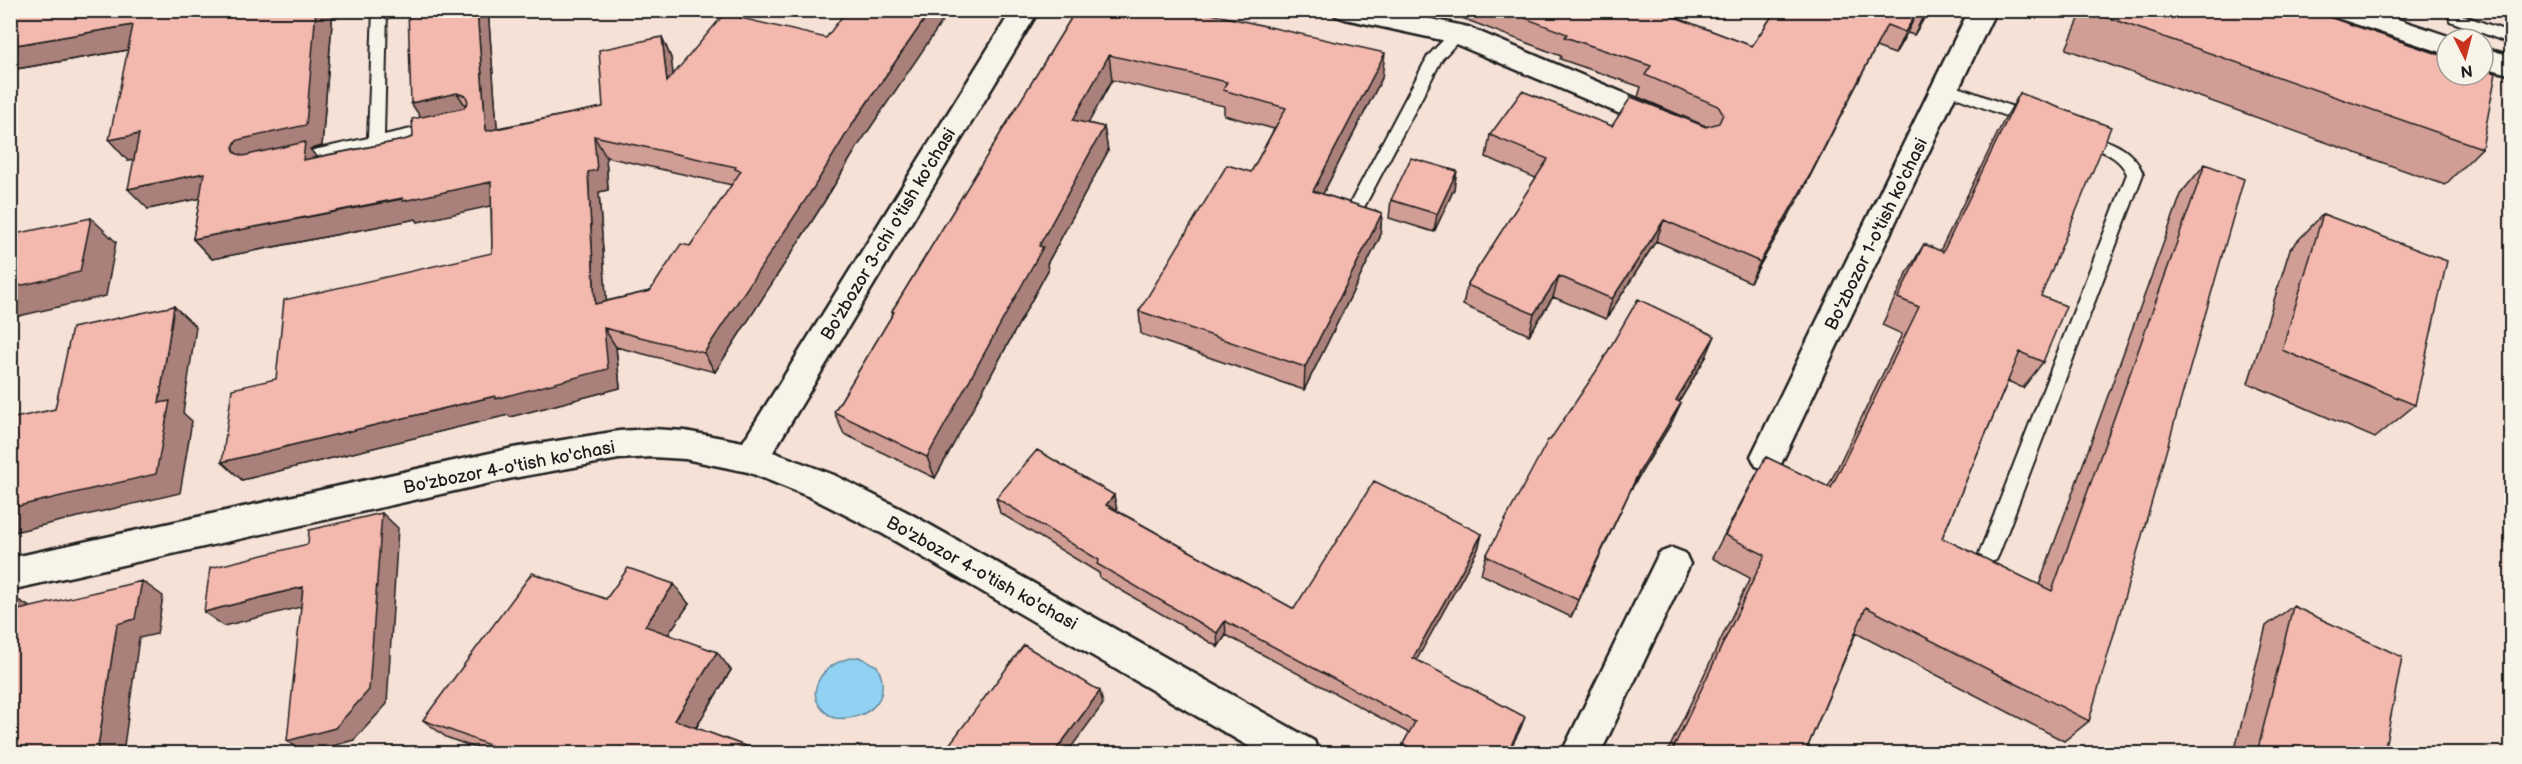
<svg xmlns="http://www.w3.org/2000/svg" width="2522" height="764" viewBox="0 0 2522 764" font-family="'Balsamiq Sans',sans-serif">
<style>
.water{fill:#91d1f2;stroke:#62899c;stroke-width:1.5}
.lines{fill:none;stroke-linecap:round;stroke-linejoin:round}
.service-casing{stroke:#1c1c1c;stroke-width:4}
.minor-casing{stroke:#1c1c1c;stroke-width:5}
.service{fill:#f7f3e8;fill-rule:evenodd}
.minor{fill:#f7f3e8;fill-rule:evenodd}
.wall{fill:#d19e96;stroke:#1c1c1c;stroke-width:1.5;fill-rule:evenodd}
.shaded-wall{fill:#aa817a;stroke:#1c1c1c;stroke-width:1.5}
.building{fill:#f3b8ae;stroke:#1c1c1c;stroke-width:1.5;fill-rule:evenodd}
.labels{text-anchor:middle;stroke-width:4.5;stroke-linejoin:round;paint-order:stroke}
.street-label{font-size:18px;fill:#1c1c1c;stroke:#f7f3e8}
</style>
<rect width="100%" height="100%" fill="#f6e1d7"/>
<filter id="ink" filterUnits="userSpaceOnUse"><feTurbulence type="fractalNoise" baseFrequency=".0167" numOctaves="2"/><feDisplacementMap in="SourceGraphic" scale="12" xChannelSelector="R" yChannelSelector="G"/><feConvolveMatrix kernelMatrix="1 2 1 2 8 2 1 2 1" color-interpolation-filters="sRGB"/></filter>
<g filter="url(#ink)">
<path class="water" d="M859,657L877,666C894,699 867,722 834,718C795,697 824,658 859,657Z"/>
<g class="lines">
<g class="service-casing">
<path id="service" d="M373,10H387L384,135L434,124L440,126L442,130L440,134L434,136L293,166L287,164L285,160L287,156L368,138Z
M2448,10H2462V15L2512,33V44L2450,21Z
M1458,29L1465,34L1442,59L1361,213L1355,215L1349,213L1347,209L1428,56L1453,30Z
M1947,83L2038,116L2040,120L2038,124L2032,126L1942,92L1939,88L1942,84Z
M2081,132C2107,140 2133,147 2143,174L1999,554L1996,560L1989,563L1982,560L1979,554L2127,174C2119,154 2094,148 2075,142L2073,138L2075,134Z"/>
</g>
<g class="minor-casing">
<path id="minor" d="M1012,10H1039L773,452L834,475L907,512L1314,741L1319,754H1262L883,534L810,497L748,472L685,459L652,457L619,459L513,478L10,590V558L513,448L619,431L652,429L685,431L743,442Z
M1332,10H1390L1468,27L1678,116L1682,123L1678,130L1668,133L1658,130L1451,42L1345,19L1336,16Z
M1969,10H1996L1780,466L1768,471L1756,466L1751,456Z
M2327,10H2371L2457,39H2447V54L2331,16Z
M2483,48L2512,56V75L2483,67Z
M1672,548L1685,553L1690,564L1600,754H1561L1659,553Z"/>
</g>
<use href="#service" class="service"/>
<use href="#minor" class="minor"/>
</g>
<path class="wall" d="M10,10H333L322,146L310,149L316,157L404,140L413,137L421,117L408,10H488L497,128L603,107L662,37L671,58L673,75L858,146L821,207L715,372L616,347L620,388L510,417L508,415L242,480L222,462L276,379L492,253L491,205L418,222L416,219L212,259L193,239L200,198L148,209L134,159L128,161V50L10,70ZM606,157L732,185L690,246L650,291L606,301L599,192L608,190Z
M1076,10L1382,78L1323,194L1382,213L1380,237L1304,390L1141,334L1139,311L1251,172L1274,129L1224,115V106L1112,80L1088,123L1104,127L1108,151L1047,264L1048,270L935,478L844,434L834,412L893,314L892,311Z
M1441,10H1656L1752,46L1776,10H1929L1914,35L1907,33L1895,54L1876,47L1801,194L1750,282L1656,241L1606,319L1553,297L1529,335L1463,305L1467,285L1536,178L1486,157L1490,135L1612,126L1708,127L1638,97L1641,87L1560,59L1561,56Z
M2083,10H2308L2482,148L2445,185L2066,49Z
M2020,93L2041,296L2043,362L2023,388L2008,381L1942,538L2039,585L2182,192L2205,164L2089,721L2064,741L1856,633L1805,753H1667L1750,578L1712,558L1752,482L1766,457L1828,487L1902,334L1882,325L1908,271L1924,244L1940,251L2003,122Z
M1454,189L1434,232L1389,218L1391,200Z
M2323,214L2415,405L2375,438L2248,383L2290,249Z
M1706,357L1679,402L1672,422L1630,491L1571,617L1481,574L1486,556L1550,440Z
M996,498L1116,510L1294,609L1482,534L1478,549L1416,660L1525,717L1520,730L1508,753H1401L1403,744L1409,733L1226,635L1218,647L1100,578L1099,573L1000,513Z
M606,599L689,604L668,634L731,670L696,728L764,753H488L446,737L423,720Z
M2293,606L2384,753H2234L2266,626Z"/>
<path class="shaded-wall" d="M316,10H333L322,146L310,149L321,163L253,162L235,153L233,147Z
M477,10H488L499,151L486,131Z
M931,10H950L858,146L821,207L715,372L704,353L851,126Z
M1926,10H1929L1914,35Z
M1918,11L1907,33L1895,54L1905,32Z
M133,25L151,46L10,70V46Z
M1887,25L1801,194L1750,282L1760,262Z
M662,37L671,58L677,103L667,82Z
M1385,53L1382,78L1312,215L1313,191Z
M1109,55L1112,80L1077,144L1073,120Z
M457,93L471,114L425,124L411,103Z
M1104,127L1108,151L1047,264L1048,270L935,478L927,457L1039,246Z
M139,134L158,155L128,161L109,140Z
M594,136L606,157L608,190L599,192L608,324L595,304L588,172Z
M1457,171L1454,189L1434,232L1437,214Z
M204,173L222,194L148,209L128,189Z
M491,182L504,203L418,222L416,219L212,259L193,239Z
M1382,213L1380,237L1304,390L1305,367Z
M91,218L116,242L106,296L10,318V288Z
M1664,220L1656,241L1606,319L1612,299Z
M1559,276L1553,297L1529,335L1534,314Z
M174,306L196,327L183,413L192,421L180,493L10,533V508L159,403Z
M604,328L616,347L620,388L510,417L508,415L242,480L222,462L495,396Z
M1715,336L1706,357L1668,420L1676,400Z
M1681,403L1672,422L1630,491L1571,617L1578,600L1639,472Z
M1114,495L1117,510L1106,505Z
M382,513L398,528L387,704L354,740L307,753L287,741Z
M1482,534L1478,549L1410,672L1413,658Z
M142,581L163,596L157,634L139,638L123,753H97L117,624Z
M674,584L689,604L661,645L645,626Z
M303,587L321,602L224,626L204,612Z
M11,596L35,610L10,615Z
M1225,621L1226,635L1218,647L1217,633Z
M717,652L731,670L690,737L675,720Z
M1100,691L1103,704L1067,753H1054Z"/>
<path class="building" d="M10,10H316L306,125L242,139L236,141L233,147L235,153L243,156L305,142L303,160L404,140L413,137L412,119L464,108L468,102L466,96L457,93L411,103L408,10H477L486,131L603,107L599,50L662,37L667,82L724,14L826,38L847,10H931L851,126L814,187L704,353L604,328L608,369L495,399V396L222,462L232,389L276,379L284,300L492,253L491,182L403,201V198L193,239L204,173L128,189L139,134L109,140L133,25L10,46ZM594,136L736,167L735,169L741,171L690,246L681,244L650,291L595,304L588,172L597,170Z
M1076,10H1194L1385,53L1313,191L1382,213L1305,367L1139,311L1227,165L1251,172L1286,108L1223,90L1227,82L1109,55L1073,120L1104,127L1039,246L1043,247L927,457L834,412L894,312L892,311Z
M1504,10H1656L1752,46L1776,10H1926L1925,13L1918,11L1905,32L1887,25L1811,173L1760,262L1664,220L1612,299L1559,276L1534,314L1467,285L1548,159L1490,135L1522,91L1612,126L1631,97L1706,127L1719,123L1723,114L1718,106L1645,75L1651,66L1565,37L1567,34Z
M2308,10L2447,57V75H2483V69L2496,73L2482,148L2089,11Z
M2020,93L2111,127L2041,296L2066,306L2043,362L2020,352L1942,538L2052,591L2205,164L2244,179L2089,721L1866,607L1805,753H1671L1765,555L1725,535L1766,457L1831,488L1919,307L1898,298L1924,244L1943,252Z
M1411,158L1457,171L1437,214L1391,200Z
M2323,214L2447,261L2415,405L2282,350Z
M91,218L80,272L10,288V235Z
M1638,299L1715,336L1676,400L1681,403L1639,472L1578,600L1486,556L1548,440H1550L1597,370Z
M174,306L159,403L170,401L156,474L10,508V419L55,409L72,328Z
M1037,450L1114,495L1106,505L1294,609L1374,481L1482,534L1413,658L1525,717L1507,753H1421L1403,744L1415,722L1225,621L1217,633L1097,564L1099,560L996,498Z
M382,513L369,690L335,728L287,741L303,587L204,612L210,568L308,544L309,530Z
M628,568L674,584L645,626L717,652L675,720L764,753H510L423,720L532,573L606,599Z
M142,581L135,619L117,624L97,753H10V612Z
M2293,606L2402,657L2384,753H2257Z
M1024,645L1100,691L1054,753H943Z"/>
</g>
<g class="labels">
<g class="street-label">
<text transform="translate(888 234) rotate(-59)" y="6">Bo'zbozor 3-chi o'tish ko'chasi</text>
<text transform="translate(1876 234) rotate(-64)" y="6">Bo'zbozor 1-o'tish ko'chasi</text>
<text transform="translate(509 467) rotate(-11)" y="6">Bo'zbozor 4-o'tish ko'chasi</text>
<text transform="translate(982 573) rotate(29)" y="6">Bo'zbozor 4-o'tish ko'chasi</text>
</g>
</g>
<rect width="2522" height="764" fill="none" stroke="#f7f3e8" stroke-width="36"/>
<rect x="18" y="18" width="2486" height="728" fill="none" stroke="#1c1c1c" stroke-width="2" filter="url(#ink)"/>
<g transform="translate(2465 57) rotate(174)"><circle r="28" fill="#f7f3e8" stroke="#9f9d96" stroke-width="1.5"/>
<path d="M0-4.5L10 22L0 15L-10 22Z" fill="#c8321e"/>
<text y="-9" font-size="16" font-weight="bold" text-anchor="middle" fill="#1c1c1c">N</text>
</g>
</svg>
